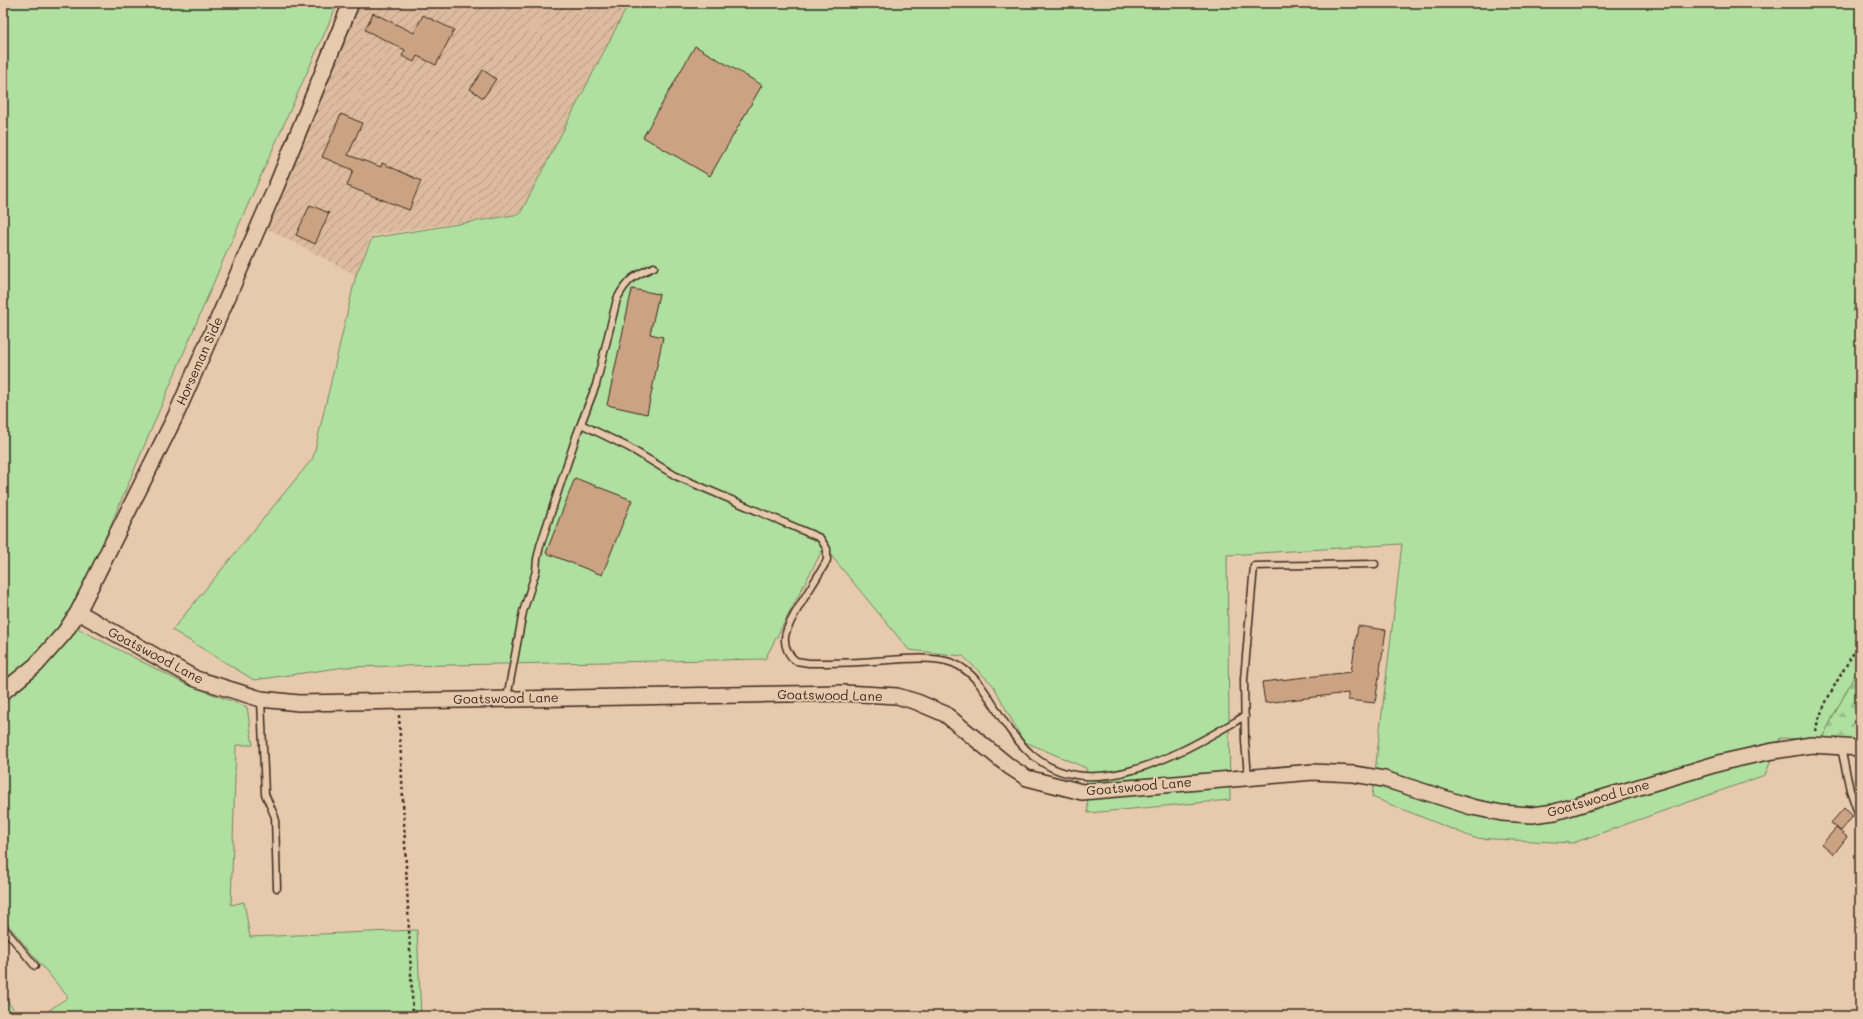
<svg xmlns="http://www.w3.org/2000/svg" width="1863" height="1019" viewBox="0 0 1863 1019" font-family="Mali,sans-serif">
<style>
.industrial{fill:url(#industrial-furrows)}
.grass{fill:#afe0a0;stroke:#75855f}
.forest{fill:url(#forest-firs);stroke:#75855f}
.building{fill:#cba383;stroke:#3b2a1e}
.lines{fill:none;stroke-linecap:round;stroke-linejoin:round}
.service-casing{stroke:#3b2a1e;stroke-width:9}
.tertiary-casing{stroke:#3b2a1e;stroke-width:18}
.path{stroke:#3b2a1e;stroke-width:2.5;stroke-dasharray:3 3;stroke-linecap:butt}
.service{stroke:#e7caae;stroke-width:6}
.tertiary{stroke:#e7caae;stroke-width:15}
.labels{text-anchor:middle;stroke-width:4;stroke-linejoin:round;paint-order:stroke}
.street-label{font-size:13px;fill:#3b2a1e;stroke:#e7caae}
</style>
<defs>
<pattern id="industrial-furrows" width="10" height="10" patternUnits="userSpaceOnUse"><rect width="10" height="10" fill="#dcbb9e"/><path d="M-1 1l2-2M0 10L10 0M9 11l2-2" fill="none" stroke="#b49880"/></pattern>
<pattern id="forest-firs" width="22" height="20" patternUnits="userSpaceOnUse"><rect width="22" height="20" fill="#afe0a0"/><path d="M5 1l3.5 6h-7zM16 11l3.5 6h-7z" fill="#97c089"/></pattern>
</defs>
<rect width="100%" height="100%" fill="#e7caae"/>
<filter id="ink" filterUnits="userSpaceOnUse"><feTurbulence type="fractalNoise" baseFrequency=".025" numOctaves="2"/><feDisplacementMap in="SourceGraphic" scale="8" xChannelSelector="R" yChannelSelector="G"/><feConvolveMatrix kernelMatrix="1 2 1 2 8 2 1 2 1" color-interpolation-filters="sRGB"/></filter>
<g filter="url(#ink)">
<path class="industrial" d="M351,3H629L520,214L371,235L356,275L266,228Z"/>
<path class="grass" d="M3,3H338L221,265L73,614L28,668L3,687Z
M629,3H1860V665L1821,740L1780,738L1765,775L1573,843L1474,838L1372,797L1402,544L1227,555L1230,800L1088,813L1086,768L1023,741L993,685L963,656L909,650L824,547L765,659L345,667L254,680L172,630L313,458L356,275L372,238L520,214Z
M73,626L183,683L247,707L253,745H236L231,905L244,902L250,937L417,930L421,1016H41L68,997L3,919V700L40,671Z
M3,996L19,1016H3Z"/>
<path class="forest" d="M1860,665V741L1821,740Z"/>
<path class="building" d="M373,13L414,33L423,15L454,30L436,65L417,56L414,62L402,56L405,50L365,30Z
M695,46L762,85L710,176L643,137Z
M483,70L496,79L483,98L470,89Z
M341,114L362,123L348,155L381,167L382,163L421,181L409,210L347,186L353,170L322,157Z
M310,205L329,213L315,244L296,235Z
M632,289L659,294L650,334L663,337L647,414L607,405Z
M575,478L632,500L602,575L546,553Z
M1358,626L1386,630L1375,703L1348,700V693L1265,703L1262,682L1351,672Z
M1844,808L1853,816L1841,831L1831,823Z
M1836,828L1847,837L1834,854L1822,844Z"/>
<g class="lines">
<g class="service-casing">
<path id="service" d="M1860,302L1858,310L1860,315
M581,424L628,447L676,476L820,538L827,549V560C819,577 786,622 785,637C784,647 789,656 796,661L809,663C826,663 843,663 860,662C886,661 930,654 953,663C980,674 991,704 1007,726C1014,736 1022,746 1031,754C1093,809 1187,749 1245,716
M507,698L523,612L536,571L537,559L540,546L577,434L596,385L617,299C627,279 635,275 654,267
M261,700L265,794L275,817L277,888
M1841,748L1850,790L1860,819
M1248,776L1245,741L1244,679L1254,566L1375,564
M3,927L35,966"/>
</g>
<g class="tertiary-casing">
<path id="tertiary" d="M78,612L196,679L261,699L299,703L844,693L897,696L917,702L945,714L1010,767L1027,778L1082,792L1313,772L1354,774L1384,779L1472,807L1502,813L1532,815L1555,812L1723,762L1768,752L1811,745L1860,748
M3,692L36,665L65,632L78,612L175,417L276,187L351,3"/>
</g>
<path class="path" d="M399,715L413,1016
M1815,731C1824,699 1844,670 1860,642"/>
<use href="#service" class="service"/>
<use href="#tertiary" class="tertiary"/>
</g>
</g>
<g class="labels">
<g class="street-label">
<text transform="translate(199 361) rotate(-66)" y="5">Horseman Side</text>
<text transform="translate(156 655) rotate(28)" y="5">Goatswood Lane</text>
<text transform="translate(830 695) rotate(1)" y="5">Goatswood Lane</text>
<text transform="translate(506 698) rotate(-1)" y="5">Goatswood Lane</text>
<text transform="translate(1139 786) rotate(-5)" y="5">Goatswood Lane</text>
<text transform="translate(1598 798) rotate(-16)" y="5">Goatswood Lane</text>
</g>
</g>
<rect width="1863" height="1019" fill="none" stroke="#e7caae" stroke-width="16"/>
<rect x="8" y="8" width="1847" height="1003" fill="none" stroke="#3b2a1e" stroke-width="1.5" filter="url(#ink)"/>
</svg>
